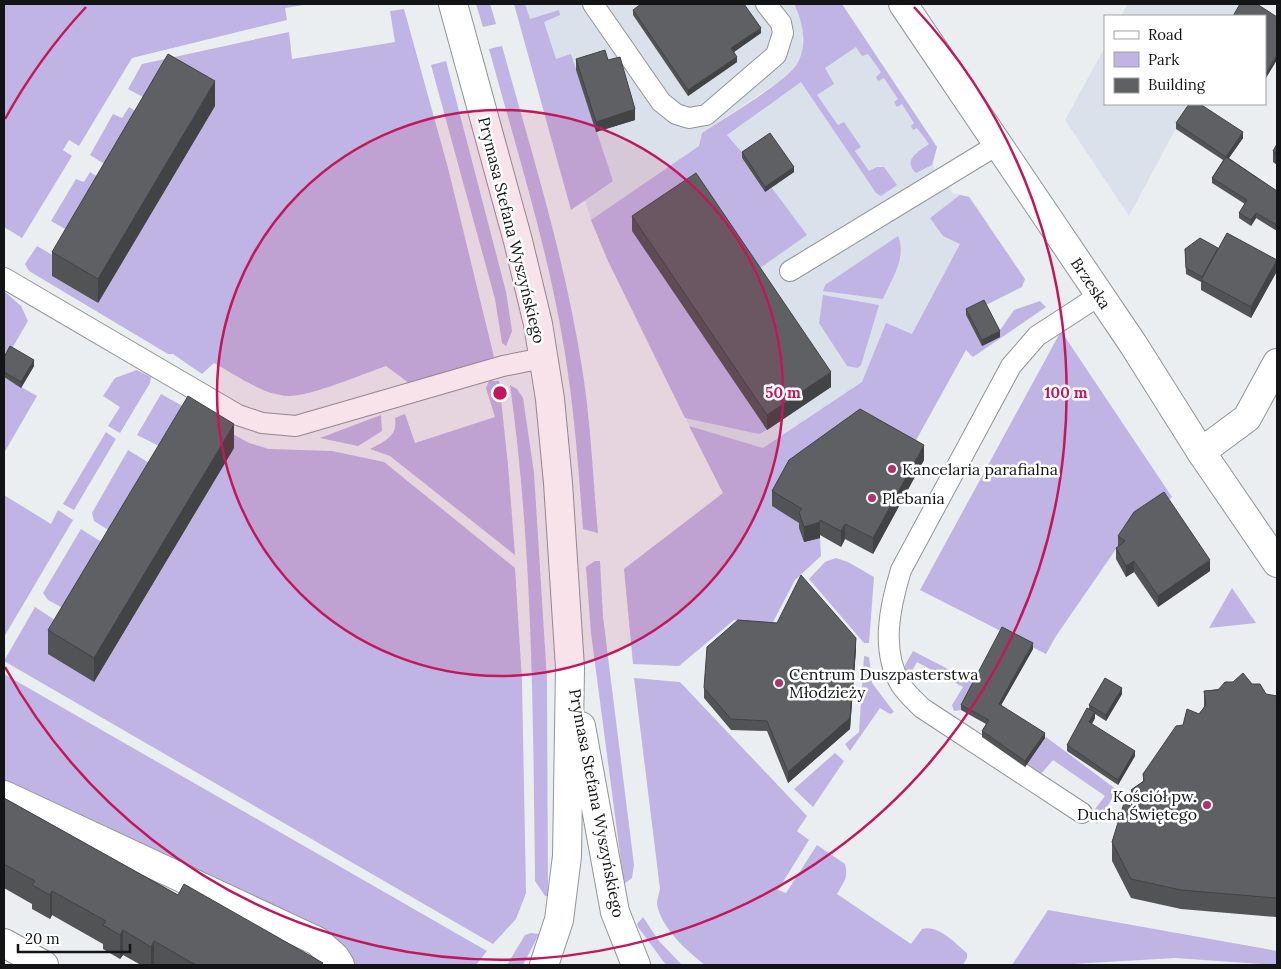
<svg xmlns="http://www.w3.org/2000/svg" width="1281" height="969" viewBox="0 0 1281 969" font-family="Lora,serif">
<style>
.built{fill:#dae1ea}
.green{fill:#bfb4e3}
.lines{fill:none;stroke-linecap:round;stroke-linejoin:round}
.lane-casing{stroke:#929497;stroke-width:22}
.street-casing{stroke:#929497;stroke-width:30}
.secondary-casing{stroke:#929497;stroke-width:30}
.primary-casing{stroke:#929497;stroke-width:30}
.lane{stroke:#fff;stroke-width:20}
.street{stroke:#fff;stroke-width:28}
.secondary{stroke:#fff;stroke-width:28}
.primary{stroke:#fff;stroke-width:28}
.wall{fill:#525355}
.shaded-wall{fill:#424345}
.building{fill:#5f6063;stroke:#424345}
.ring{fill:none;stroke:#c2185b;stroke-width:2.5}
.poi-dot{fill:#b52e6f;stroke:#fff;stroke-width:2}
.labels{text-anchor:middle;stroke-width:5;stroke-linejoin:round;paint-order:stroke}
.street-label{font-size:16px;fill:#131415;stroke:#fff}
.poi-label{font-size:16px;fill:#131415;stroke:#fff;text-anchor:start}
.centre{fill:#c2185b;stroke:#fff;stroke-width:2.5}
.ring-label{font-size:15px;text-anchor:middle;font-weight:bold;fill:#c2185b;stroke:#fff;stroke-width:5;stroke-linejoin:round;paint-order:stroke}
</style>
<rect width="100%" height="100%" fill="#ebeef1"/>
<path class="built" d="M525,4H798L794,5L802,20L803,35L802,52L797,64L785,77L703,133L700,145L861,36L937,147L933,165L942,180L953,193L970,197L988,224L915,360L723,493L608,261L591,220Z
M1128,4H1243L1237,16H1121Z
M1105,47V104H1189L1129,216L1065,120Z"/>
<path class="green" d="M4,4H310L285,8L287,20L132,58L79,146L69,140L63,150L72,156L22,238L4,227Z
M476,4H490L496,24L483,27Z
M514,4H525L530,19L559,10L560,15L544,22L556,59L571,54L613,181L571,210Z
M794,4H842L937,147L932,165L916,173C902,160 918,152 929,144L917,128L913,130L911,126L914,123L902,104L897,107L894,102L898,99L884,78L878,81L876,77L881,72L868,54L862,56L856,47L825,68L834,84L817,95L838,125L844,122L861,147L855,151L869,171L877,167H884L897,185L881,196L876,193L801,82L727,135L745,156L741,157L765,192L772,188L807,235L753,273L633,231L767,430L759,434L685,418L608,261L591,220L699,146L702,133C723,119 786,82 797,64C808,45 803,22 794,4Z
M404,9L448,168L494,357L413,386L386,366C363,374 311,396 289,396C263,395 236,375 214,363L202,374L173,354H168L29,271L25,264L37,246L61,260L52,276L98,303L214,106L154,103L128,89L142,64L289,32L292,59L395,42L390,11Z
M502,46C532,154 566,262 583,374C591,426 593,480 598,533L583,529C578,460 573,393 560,325C543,232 514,141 489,49Z
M446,61L506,292L512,331L506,346L502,343L495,299L431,65Z
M129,107L146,117L114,170L90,155L113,114L122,118Z
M90,172L107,183L76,235L51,221L76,179L84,182Z
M960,195L969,197L1025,279L1022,287L966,315L998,333L1014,310L1040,301L1046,307L973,357L966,350L915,442L802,524L820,538L821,556L795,580L772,624L734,620L679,666L633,664L624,569L723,493L689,426L763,448L862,382L886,323L912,334L960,244L943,236L930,218Z
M898,236C907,258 892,278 883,299L823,291L825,285Z
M4,291L21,306L28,321L4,362Z
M823,295L879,305L861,365L858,368L847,366L819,323Z
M1061,331L1172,497L1134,523L1056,636L1046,654L920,590Z
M137,370L151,377L150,383L120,433L108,426L120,407L103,396L115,378Z
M4,377L37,396L4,453Z
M489,381H499L508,465L515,555L390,456L370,449C385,441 398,436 395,418L405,414L415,443L495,417L486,388Z
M510,385L517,389L523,398L534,473L547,680L548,896H545L535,881C533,716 533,549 510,385Z
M161,394L249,443L269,449L332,451L384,462L515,568L522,681L526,893L516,919L493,944L4,661L35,607L64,626L94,682L234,448L169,451L137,435Z
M381,415L382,431L358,446L320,438Z
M106,432L116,439L74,510L63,504Z
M128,450L159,469L118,536L94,521L92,513Z
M4,495L51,524L58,510L73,520L4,637Z
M81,529L111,548L72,613L48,600L43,593Z
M836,558L848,562L874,577L869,643H864L809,579L825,562Z
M595,561H600L603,617L634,865L632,878L624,884L591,633L586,567Z
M1232,588L1256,623L1209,628Z
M913,651L975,683L961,710L954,711L952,705L963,687L917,662L912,671L905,670V665Z
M864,656L869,657L872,683L894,712L890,714L880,708L850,751L845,744L859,732Z
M4,674L487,951L476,965H355L347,952L4,783Z
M634,678L680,682L807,816L797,831L809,840L778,890L786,893L817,845L845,864C849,878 843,883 837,894L911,944L922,929C938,924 955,943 967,953V958L963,965H705C687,951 661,928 657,904C657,899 659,894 660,889Z
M1046,737L1117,790L1097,824L1093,820L1092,813L1105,796L1053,760L1040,775L1025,767Z
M835,753L844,761L813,807L794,789Z
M1048,910L1277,951V965L1175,958L1055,965H1012Z
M643,917L659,941L682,965H666L638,927L637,924Z
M531,933L539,934L523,965H507L525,935Z"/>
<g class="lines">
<g class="lane-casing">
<path id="lane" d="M593,4L661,102L676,114L689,118L706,115L776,55L783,33L781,23L766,4
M790,271L997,145
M4,278L238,415L262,423L296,426L503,366L543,358
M1082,813L922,708C915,701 906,693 901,685C880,650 890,606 901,570L1011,366L1037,336L1100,295"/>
</g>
<g class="street-casing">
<path id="street" d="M1201,452L1247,418L1277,363
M4,795L317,941L335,957L340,965
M4,943L44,965"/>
</g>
<g class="secondary-casing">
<path id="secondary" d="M903,4L1133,344L1201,452L1277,563"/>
</g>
<g class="primary-casing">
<path id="primary" d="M453,4L518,241L538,324L550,399L558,483L570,668L567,856L559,920L544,965
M581,726L615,912L636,965"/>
</g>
<use href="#lane" class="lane"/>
<use href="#street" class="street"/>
<use href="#secondary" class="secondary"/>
<use href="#primary" class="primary"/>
</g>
<path class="wall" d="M633,10L761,33L734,52L737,62L688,96L633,15Z
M576,59L608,60L635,120L596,132L576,70Z
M215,106L98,303L52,276V252Z
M1176,123L1243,138L1229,158L1277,191V231L1256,218L1251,226L1239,218V213L1245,204L1212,183V178L1223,160L1176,129Z
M1277,144V165L1273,162V151Z
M742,152L794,172L765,192L742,158Z
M632,216L831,387L767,430L632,231Z
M1218,248L1277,271L1251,318L1201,290V282L1186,274L1185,249Z
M966,309L1000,337L982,346L966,315Z
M4,357L34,366L21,388L4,377Z
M234,448L94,682L48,654V630Z
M924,460L873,554L845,539L841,547L820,535V538L804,542L799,528V523L772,506V491Z
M1118,536L1210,571L1158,607L1134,572L1126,577L1116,559V548L1118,547Z
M856,649L850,729L788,783L767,731L731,730L704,698V688Z
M1033,649L1001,705L1045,738L1025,767L982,737V731L986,724L961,710V705Z
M1252,684L1266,694L1277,696L1276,917L1181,909L1131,898L1112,861V842L1131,806V790L1143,781V774L1183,725L1199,714L1204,707V691Z
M1122,694L1106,721L1095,714V718L1092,724L1135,756L1118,785L1067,751V745L1089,709V705Z
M4,798L178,895L323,965H141L123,955L120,959L103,949V944L52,915L50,919L32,909V904L4,888Z"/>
<path class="shaded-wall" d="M761,28V33L731,54V48Z
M1277,55V60L1266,78V73Z
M737,57V62L688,96V90Z
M215,81V106L98,303V279Z
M635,109V120L596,132V122Z
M1243,132V138L1226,162V157Z
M794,167V172L765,192V187Z
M1256,213V218L1251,226V220Z
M1277,260V271L1251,318V307Z
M1000,331V337L982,346V340Z
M34,360V366L21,388V382Z
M831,372V387L767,430V415Z
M234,424V448L94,682V658Z
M924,445V460L873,554V538Z
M820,520V538L804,542V527Z
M845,524V539L841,547V531Z
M1210,560V571L1158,607V596Z
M1134,561V572L1126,577V566Z
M856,638V649L850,729L788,783V772Z
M1033,643V649L999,709V704Z
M1122,688V694L1106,721V715Z
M1095,712V718L1089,728V722Z
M1045,733V738L1025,767V761Z
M1135,751V756L1118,785V780Z
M52,891V915L50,919V895Z
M1277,894V913L1276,917V898Z
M123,930V955L120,959V935Z
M154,941V965H151V947Z"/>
<path class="building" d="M641,4H744L761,28L731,48L737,57L688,90L633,10Z
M1240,4H1257L1277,17V55L1266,73L1265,72V16H1233Z
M605,50L608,60L620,57L635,109L596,122L576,59Z
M168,54L215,81L98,279L52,252Z
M1189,104H1200L1243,132L1226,157L1176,123Z
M770,133L794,167L765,187L742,152Z
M1277,144V154L1273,151Z
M1226,157L1277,191V225L1256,213L1251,220L1239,213L1247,200L1212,178Z
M696,173L831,372L767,415L632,216Z
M1227,233L1277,260L1251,307L1201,280Z
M1200,238L1218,248L1202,277L1186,268L1185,249Z
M984,300L1000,331L982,340L966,309Z
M10,346L34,360L21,382L4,372V357Z
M188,396L234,424L94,658L48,630Z
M860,409L924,445L873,538L845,524L841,531L820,520V522L804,527L799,512L802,509L772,491L789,460Z
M1164,492L1210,560L1158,596L1134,561L1126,566L1116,548L1125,541L1118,536L1134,512Z
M801,575L856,638L850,718L788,772L767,721L731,719L704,688L707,647L738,620L777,623Z
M1002,627L1033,643L999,704L1045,733L1025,761L982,731L989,720L961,705Z
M1243,673L1252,684H1260L1266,694L1277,696V894L1276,898L1181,890L1131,879L1112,842L1124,803L1133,807L1138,799L1131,790L1144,781L1143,774L1176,726L1183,725L1187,709L1199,714L1206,705L1204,691L1218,690L1225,682H1233Z
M1105,678L1122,688L1106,715L1089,705Z
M1087,708L1095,712L1089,722L1135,751L1118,780L1067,745Z
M4,798L178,895L184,884L323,963L321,965H196L154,941L151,947L123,930L120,935L103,925L106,921L52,891L50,895L32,885L35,881L4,864Z"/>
<circle cx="500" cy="393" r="283" fill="#c2185b" fill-opacity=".12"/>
<g class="ring">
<circle cx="500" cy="393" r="283"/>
<path d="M5 119A566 566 0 0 1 86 7M914 7A566 566 0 1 1 5 667"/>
</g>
<g class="poi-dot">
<circle cx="892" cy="469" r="5"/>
<circle cx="872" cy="498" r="5"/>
<circle cx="779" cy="683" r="5"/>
<circle cx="1207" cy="805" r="5"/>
</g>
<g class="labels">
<g class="street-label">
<text transform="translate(512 230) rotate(76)" y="6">Prymasa Stefana Wyszyńskiego</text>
<text transform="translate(1091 283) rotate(56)" y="6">Brzeska</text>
<text transform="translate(597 803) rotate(79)" y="6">Prymasa Stefana Wyszyńskiego</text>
</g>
<g class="poi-label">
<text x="902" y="475">Kancelaria parafialna</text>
<text x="882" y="504">Plebania</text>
<text x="789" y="680">Centrum Duszpasterstwa<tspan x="789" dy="18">Młodzieży</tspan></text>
<text x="1197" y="802" text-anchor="end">Kościół pw.<tspan x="1197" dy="18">Ducha Świętego</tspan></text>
</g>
</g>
<circle cx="500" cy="393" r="8" class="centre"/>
<g class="ring-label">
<text x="783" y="398">50 m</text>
<text x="1066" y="398">100 m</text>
</g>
<rect width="1281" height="969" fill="none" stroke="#131415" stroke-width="10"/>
<rect x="1104" y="15" width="162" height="90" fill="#ffffff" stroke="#a1a1a1"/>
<rect x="1114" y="31" width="25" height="8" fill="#ffffff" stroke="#a1a1a1"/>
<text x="1148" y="40" font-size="15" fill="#131415">Road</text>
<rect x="1114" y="52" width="25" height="15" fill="#bfb4e3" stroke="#a1a1a1"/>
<text x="1148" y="65" font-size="15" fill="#131415">Park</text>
<rect x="1114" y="78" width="25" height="15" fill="#5f6063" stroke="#a1a1a1"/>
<text x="1148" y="90" font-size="15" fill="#131415">Building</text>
<path d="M18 944v8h112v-8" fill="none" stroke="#131415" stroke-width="2.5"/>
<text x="25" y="944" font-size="15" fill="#131415" stroke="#ffffff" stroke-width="4" paint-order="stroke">20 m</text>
</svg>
